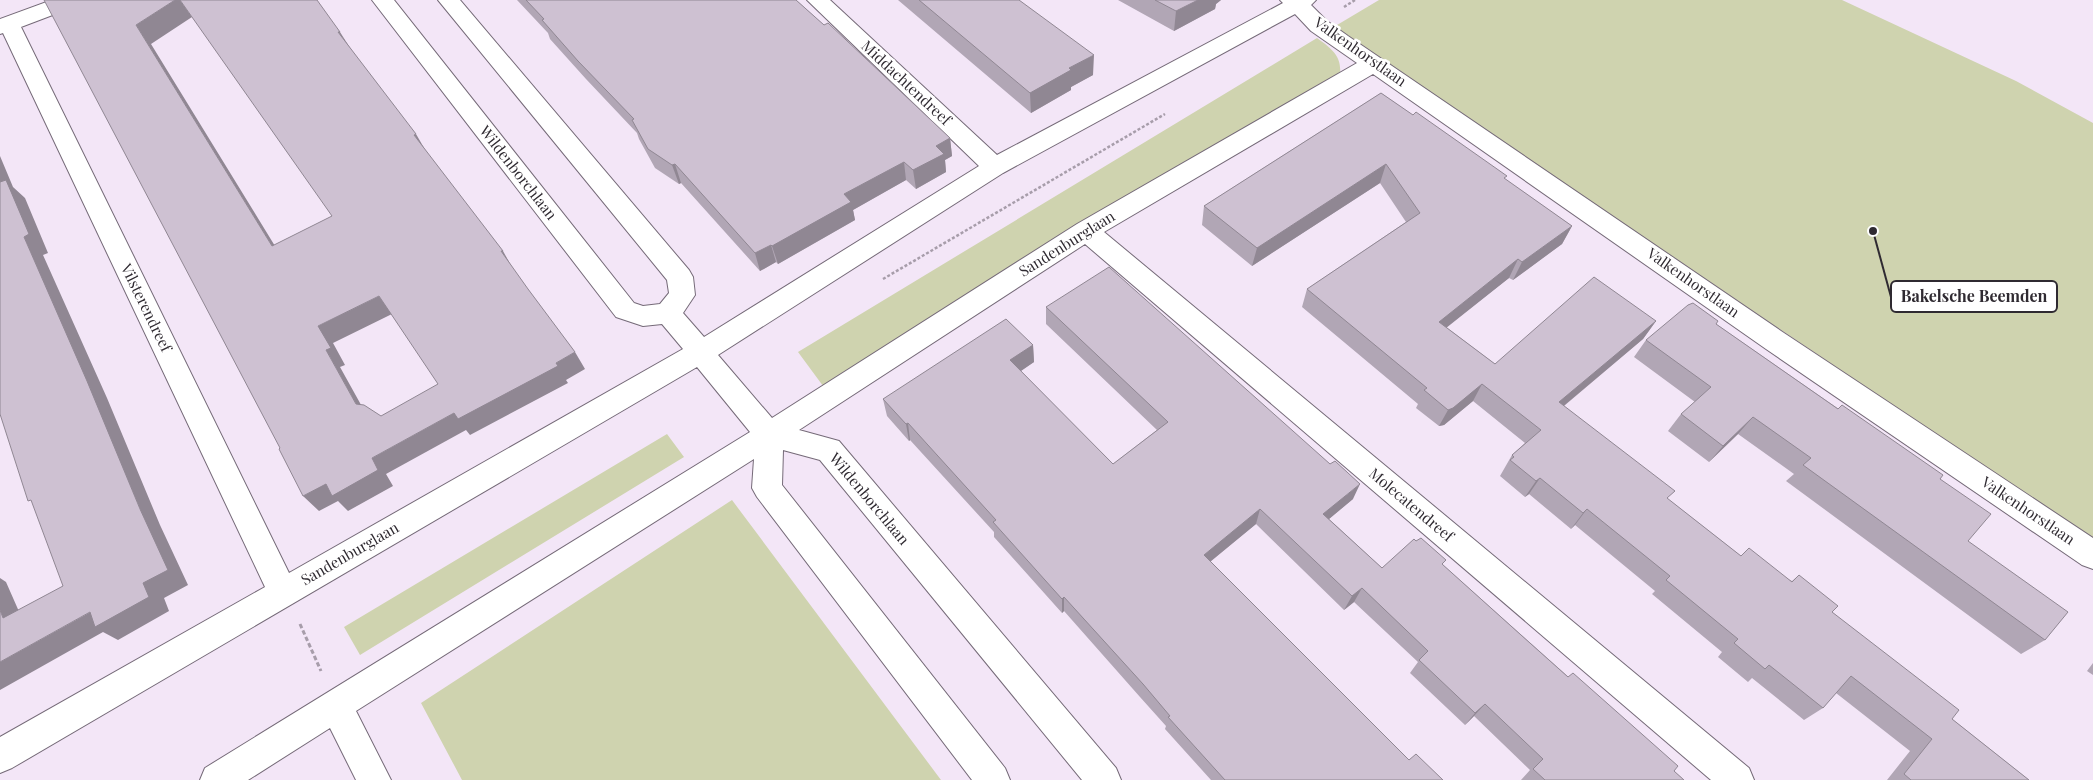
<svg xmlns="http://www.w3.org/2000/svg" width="2093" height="780" viewBox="0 0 2093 780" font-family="'Playfair Display',serif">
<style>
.green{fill:#cfd3af}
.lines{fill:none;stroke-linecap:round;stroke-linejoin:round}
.minor-casing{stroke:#756a78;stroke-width:2}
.path-far1{stroke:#a79daa;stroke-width:2.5;stroke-dasharray:3 2;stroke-linecap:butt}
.path{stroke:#a79daa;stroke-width:3;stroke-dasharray:4.5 2.5;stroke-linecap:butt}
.minor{fill:#fff;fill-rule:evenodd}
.wall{fill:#b1a6b5}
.shaded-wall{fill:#908793}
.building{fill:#cec1d2;stroke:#908793;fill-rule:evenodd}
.labels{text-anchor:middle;stroke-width:5;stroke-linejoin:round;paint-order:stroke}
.street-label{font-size:15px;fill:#2f2a31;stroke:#fff}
.leader{fill:none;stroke:#2f2a31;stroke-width:2}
.callout-dot{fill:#2f2a31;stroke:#fff;stroke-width:2}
.callout{fill:#fff;stroke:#2f2a31;stroke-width:2}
.callout-label{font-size:16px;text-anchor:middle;font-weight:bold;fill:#2f2a31}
</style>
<rect width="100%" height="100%" fill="#f3e6f7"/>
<path class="green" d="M1379,0H1842L2016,81L2093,123V540L1332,28Z
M1317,38C1331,48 1342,56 1340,74L826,390L798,352Z
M667,434L684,457L360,655L344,627Z
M732,500L941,780H462L421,703Z"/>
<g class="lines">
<g class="minor-casing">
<path id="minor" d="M52,0H83L79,5L21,27L289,573L683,349L662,324L643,326L616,317L372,0H394L634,303L643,306L660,304L669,293L667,280L438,0H460L689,270L693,277L695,295L683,313L704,337L979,166L807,0H830L997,155L1283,3L1280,0H1316L1311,5L1327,21L1348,36L1784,333L2093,538V569L2082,565L1766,349L1373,74L1104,232L1749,768L1754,780H1711L1085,244L799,430L839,441L1116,768L1121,780H1082L820,460L783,450L782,485L1005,768L1010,780H972L757,497L752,488L754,459L356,711L391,780H356L330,728L248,780H200L205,768L750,432L697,367L12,768L0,773V737L265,587L3,33L0,34V19ZM1295,14L1311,31L1357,63L1077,224L772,418L718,355L1003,173Z"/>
</g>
<path class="path-far1" d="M1344,7L1355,0
M883,279L1165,114"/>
<path class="path" d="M300,624L321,671"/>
<use href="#minor" class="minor"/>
</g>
<path class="wall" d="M517,0H796L950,138L952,156L945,160L946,172L916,189L906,180L853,210L855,220L778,264L776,262L760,271L681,183L679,184L655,168L639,139L637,133L586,79L550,39L548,33Z
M898,0H1019L1093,75L1071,87V90L1031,113Z
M1118,0H1221L1216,4L1215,9L1174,31Z
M1381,93L1572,226L1562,244L1513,280L1509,278L1446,327L1495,364L1656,321L1643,339L1564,406L1668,499L1741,556L1792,581L1799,575L1832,612L1952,719L2029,780H1887L1910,751L1836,693L1823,708L1804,720L1752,678L1748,682L1718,657L1722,652L1652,594L1655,591L1575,525L1571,529L1529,494L1525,497L1500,476L1512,455L1525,443L1473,401L1444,425L1439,426L1416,408L1418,404L1302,307L1307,289L1406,222L1380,183L1252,266L1202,225L1204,206Z
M1046,307L1353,499L1329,519L1382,568L1443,565L1684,780H1521L1530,770L1474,716L1465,725L1410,673L1418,662L1354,602L1344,610L1256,524L1210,562L1409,760L1443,780H1211L1165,729L1166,726L1140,697L1064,611L1062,613L994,537V532L910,440L909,441L887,416L883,399L1033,345L1034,362L1020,371L1113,464L1157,430L1046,324Z
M1716,324L1940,479L1968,541L2045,640L2021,654L1786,481L1794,474L1738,434L1709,462L1668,431L1681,414L1695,402L1634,357L1646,340Z
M2093,663V675L2087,671Z"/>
<path class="shaded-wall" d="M175,0H180L192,17L151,44L286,264L272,246L136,25Z
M1198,0H1221L1216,4L1215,9L1174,31L1176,11Z
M338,32H340L352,51Z
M1094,55L1093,75L1071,87V90L1031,113L1030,93L1069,68Z
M416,134L427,153L414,135Z
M950,138L952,156L945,160L946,172L916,189L913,170L936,146Z
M0,156L13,187L25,198L48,253L43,255L107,398L160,525L188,585L164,598L169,611L118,640L103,632L0,690V662L143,583L140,509L0,181Z
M904,162L906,180L853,210L855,220L778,264L772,246L844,194Z
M675,164L681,183L679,184L672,165Z
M1386,164L1380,183L1252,266L1257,248Z
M1572,226L1562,244L1513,280L1522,262Z
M771,245L776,262L760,271L755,253Z
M501,251H503L513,269Z
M1518,259L1509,278L1431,340L1439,322Z
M379,296L392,314L333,343L345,365L340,367L370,421L356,404L326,350L318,326Z
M1656,321L1643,339L1548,419L1559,402Z
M1033,345L1034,362L1011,378L1010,360Z
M575,352L585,369L566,380L568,383L470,435L466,430L386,474L393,486L348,511L338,501L319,511L303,496L454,413L556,363Z
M1482,384L1473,401L1444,425L1439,426L1448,410Z
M1753,417L1738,434L1709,462L1723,446Z
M908,423L910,440L909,441L906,424Z
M1540,478L1529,494L1525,497L1536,481Z
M1360,484L1353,499L1317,529L1323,514Z
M1260,509L1256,524L1200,570L1204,555Z
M1587,509L1575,525L1571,529L1583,513Z
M0,578L6,582L28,632L3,618L0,610Z
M1362,588L1354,602L1344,610L1352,596Z
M1064,597V611L1062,613V599Z
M1485,704L1474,716L1465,725L1475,713Z"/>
<path class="building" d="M44,0H175L136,25L272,246L332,216L180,0H317L340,32H338L416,134L414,135L503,251H501L528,289L575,352L556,363L558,366L458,419L454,413L372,458L378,470L332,496L326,484L303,496L279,449L280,448ZM379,296L438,384L381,416L364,405L356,404L326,350L331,348L318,326Z
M526,0H796L824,25L828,23L950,138L936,146L944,154L913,170L904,162L844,194L851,202L772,246L771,245L755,253L675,164L672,165L648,149L632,120L634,119L578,61L542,20L544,19Z
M919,0H1019L1094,55L1069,68L1071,70L1030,93Z
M1155,0H1198L1176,11Z
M1381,93L1413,115L1416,112L1507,176L1504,178L1572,226L1522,262L1518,259L1439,322L1495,364L1594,277L1656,321L1559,402L1675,491L1667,498L1741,556L1749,548L1792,582L1799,575L1838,606L1832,612L1959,710L1952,719L2029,780H1911L1904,774L1932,739L1851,676L1823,708L1769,665L1765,669L1734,643L1738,639L1666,580L1670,576L1587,509L1583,513L1540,478L1536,481L1510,460L1514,457L1512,455L1541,430L1482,384L1453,408L1448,410L1424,390L1427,388L1307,289L1420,213L1386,164L1257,248L1204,206Z
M6,180L29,234L24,237L87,381L140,509L168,570L143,583L149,597L95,627L90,612L0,662V610L3,618L63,586L31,500L28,501L0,414V181V182Z
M1109,267L1330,464L1335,461L1360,484L1323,514L1382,568L1414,539L1416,541L1421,538L1446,560L1442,564L1521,635L1568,677L1573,673L1678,766L1674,771L1684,780H1545L1533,769L1543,759L1485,704L1475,713L1419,660L1428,651L1362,588L1352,596L1260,509L1204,555L1409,760L1416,754L1443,780H1225L1168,717L1170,716L1143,684L1064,597L1062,599L993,522L996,520L908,423L906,424L883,399L1006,319L1033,345L1010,360L1113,464L1168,422L1046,307Z
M1693,303L1718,321L1716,324L1838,409L1842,405L1943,475L1940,479L1991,514L1968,541L2068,612L2045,640L1803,465L1811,458L1753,417L1723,446L1681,414L1711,387L1646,340L1688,305Z"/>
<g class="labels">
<g class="street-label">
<text transform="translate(1360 52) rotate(35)" y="5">Valkenhorstlaan</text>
<text transform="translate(906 83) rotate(43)" y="5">Middachtendreef</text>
<text transform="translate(518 173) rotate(52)" y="5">Wildenborchlaan</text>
<text transform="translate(1067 244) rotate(-32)" y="5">Sandenburglaan</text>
<text transform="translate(1693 283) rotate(35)" y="5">Valkenhorstlaan</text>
<text transform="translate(146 308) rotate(64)" y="5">Vilsterendreef</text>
<text transform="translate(869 499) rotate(50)" y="5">Wildenborchlaan</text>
<text transform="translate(1411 505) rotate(40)" y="5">Molecatendreef</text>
<text transform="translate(2028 511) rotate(34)" y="5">Valkenhorstlaan</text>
<text transform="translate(350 554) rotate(-30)" y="5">Sandenburglaan</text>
</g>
</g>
<path class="leader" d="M1873 231L1891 297"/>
<circle class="callout-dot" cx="1873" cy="231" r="5"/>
<rect class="callout" x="1891" y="281" width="166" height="31" rx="5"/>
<g class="callout-label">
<text x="1974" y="302">Bakelsche Beemden</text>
</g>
</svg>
